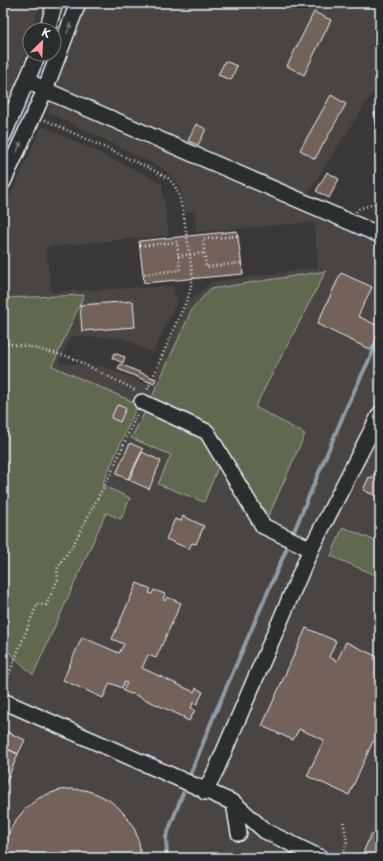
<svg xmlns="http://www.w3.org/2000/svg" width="383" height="861" viewBox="0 0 383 861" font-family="'Playpen Sans',sans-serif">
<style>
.built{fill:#4a4542}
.green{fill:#61684f;stroke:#a4aca4}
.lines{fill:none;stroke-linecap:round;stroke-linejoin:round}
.stream{stroke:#8d9ca9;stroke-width:4}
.building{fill:#73625a;stroke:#e8f1f8}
.minor-casing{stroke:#e8f1f8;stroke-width:18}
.path{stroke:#e8f1f8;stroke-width:2.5;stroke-dasharray:1 3;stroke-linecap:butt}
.minor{stroke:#2a2d2e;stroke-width:15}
.oneway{fill:#6c7275}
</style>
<rect width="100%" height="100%" fill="#393837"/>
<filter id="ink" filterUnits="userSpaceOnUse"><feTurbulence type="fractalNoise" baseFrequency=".025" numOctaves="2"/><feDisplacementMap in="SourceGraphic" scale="8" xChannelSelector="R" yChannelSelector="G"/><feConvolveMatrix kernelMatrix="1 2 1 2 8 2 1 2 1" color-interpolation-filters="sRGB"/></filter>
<g filter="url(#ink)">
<path class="built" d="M3,3H40L32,30H30V39L23,64L3,112Z
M86,3H206L226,9L228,3H380V81L308,193L380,225V858H3V212L42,126L142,173L162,184L169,235L46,247L51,292L173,286L177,301L153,353L123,338L71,336L59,363L106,367L153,387L161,358L186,304L211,282L318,268L314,222L196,232L195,211L184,212L180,185L163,168L48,112Z"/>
<path class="green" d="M326,271L255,407L305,434L269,515L222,457L204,502L158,484L171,455L131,438L146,410L192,309L210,289Z
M84,295L52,366L138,404L102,485L130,498L121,519L106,513L33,675L8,651L3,656V298Z
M343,527L380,543V577L331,556Z"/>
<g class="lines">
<path class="stream" d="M292,536L348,404L380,337
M191,773L213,718L289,543
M167,858L166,837L183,793"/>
</g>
<path class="building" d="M314,12L331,20L304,75L287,66Z
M225,61L237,66L231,80L218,75Z
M3,62L9,65L3,78Z
M331,95L346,104L315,159L300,150Z
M380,112V140L374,113Z
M196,124L206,129L198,145L188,141Z
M327,172L339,179L329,198L316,191Z
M237,231L243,274L144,283L139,241Z
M341,273L372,287L358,316L380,327V331L371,350L317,324Z
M133,301L135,327L82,331L80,305Z
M114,353L125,357L123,363L112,358Z
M120,364L156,379L154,384L118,369Z
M117,405L126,408L120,422L111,418Z
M130,443L143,449L128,479L116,474Z
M142,452L161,461L149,489L129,480Z
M380,462V498L363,490L369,477L372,478Z
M183,516L204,526L196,544L192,543L189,549L166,539L175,519L181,521Z
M137,583L151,589L149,593L152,594L154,590L165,594L163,599L165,601L167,597L181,603L156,658L148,655L142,668L194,692L196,688L203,692L197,704L193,703L191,708L195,710L189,721L183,718L184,717L131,693V694L123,691L127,683L124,682L122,688L110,683L103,698L63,680L82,637L119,653L124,644L112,639Z
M306,628L336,641L329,657L337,661L346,642L378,657L380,652V742L379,744L373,741L349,795L307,776L324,740L299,729L293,740L262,726Z
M3,730L25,740L18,754L3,747Z
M3,747L18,754L3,790Z
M72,789L85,790L97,794L109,800L120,809L132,824L136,833L139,843L141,858H5L7,842L10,830L16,820L25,809L39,798L48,794L60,790Z
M371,834L380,838V858H361Z"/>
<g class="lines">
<g class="minor-casing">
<path id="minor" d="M47,30L55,3
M27,80L45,90L380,235
M3,136L38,54
M3,182L45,90L78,3
M142,402L207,432L263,526L311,549
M3,701L234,803L239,833
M205,792L216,770L311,549L380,414
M234,803L265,831L321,858"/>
</g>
<path class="path" d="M45,120L151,169L168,178L175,186L179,195L184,217L193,278L188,298L177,321L147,391
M356,212L358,209L380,202
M237,236L203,239L206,267L241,263
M140,246L177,242L180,270L144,274
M178,256L204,253
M3,343L26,346L70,357L137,391
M3,689L37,604L46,605L58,579L57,569L74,543L112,471L137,414
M342,858L347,841L343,820"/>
<use href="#minor" class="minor"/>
</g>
<defs><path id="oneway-solid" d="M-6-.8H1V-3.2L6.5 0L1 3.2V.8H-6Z"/></defs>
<g class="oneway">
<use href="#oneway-solid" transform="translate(69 28) rotate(-69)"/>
<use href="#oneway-solid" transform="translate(19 147) rotate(-66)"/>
</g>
</g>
<rect width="383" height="861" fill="none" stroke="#2a2d2e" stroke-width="16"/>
<rect x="8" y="8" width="367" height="845" fill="none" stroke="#e8f1f8" stroke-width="1.5" filter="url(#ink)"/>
<g transform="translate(42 42) rotate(24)"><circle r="19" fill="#2a2d2e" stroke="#767b7f"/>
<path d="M0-3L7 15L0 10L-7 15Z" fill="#ff9aa2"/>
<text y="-6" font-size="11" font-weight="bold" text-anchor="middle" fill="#e8f1f8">K</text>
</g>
</svg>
